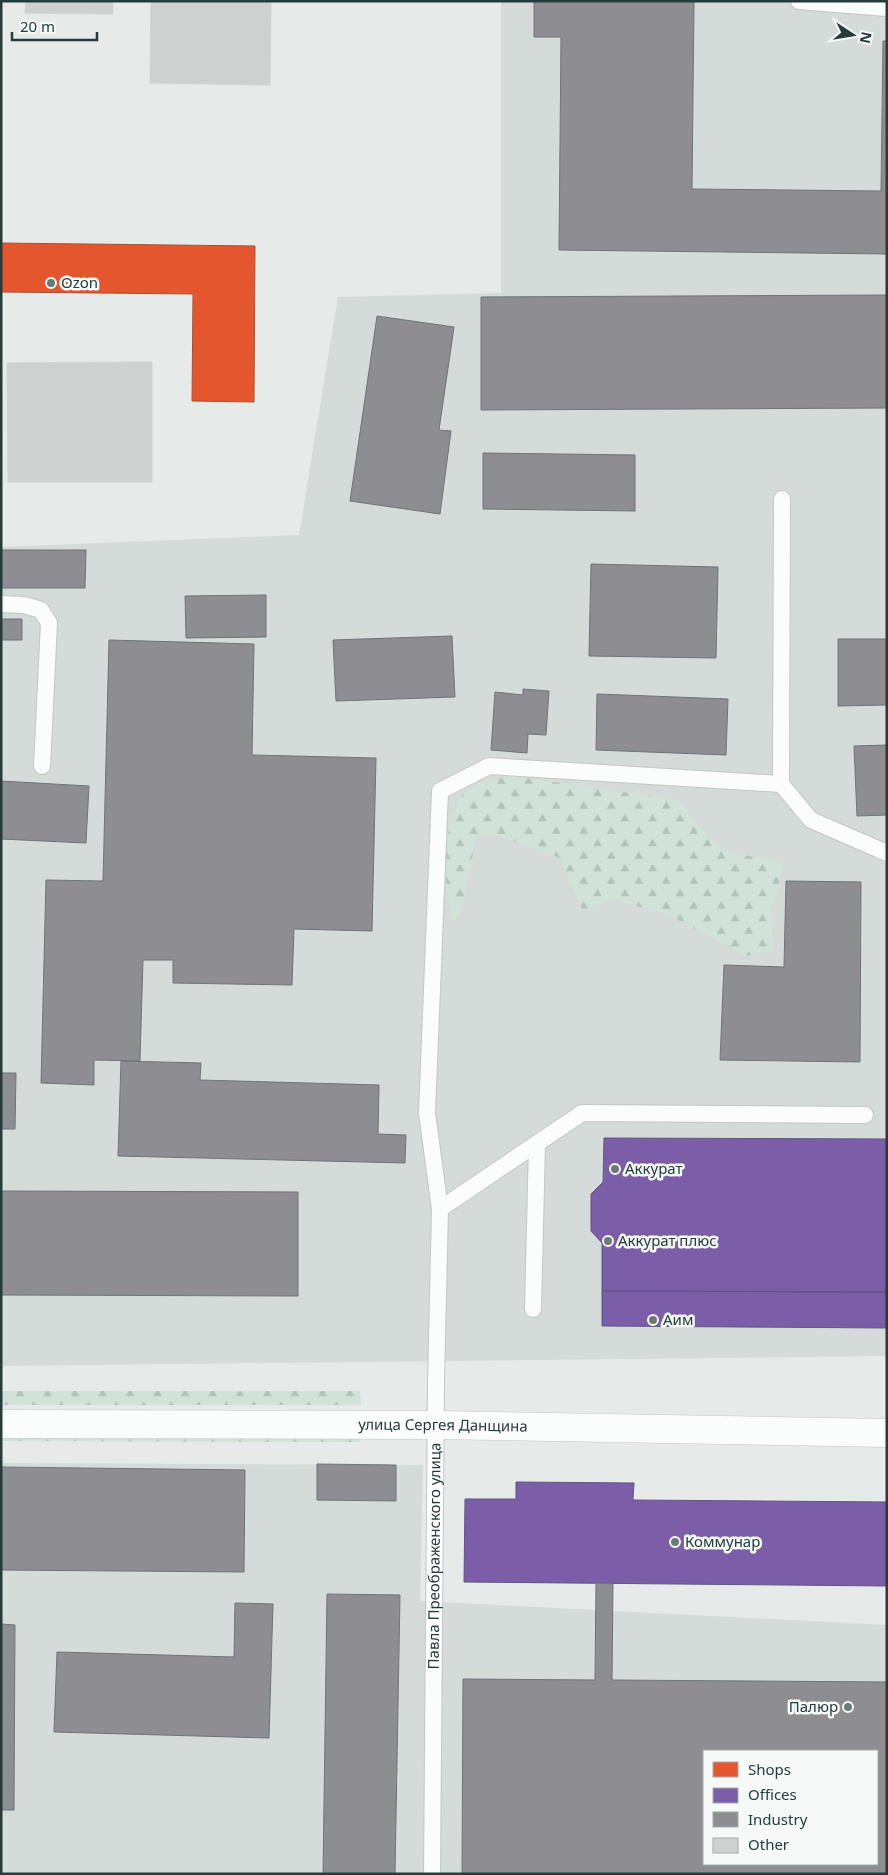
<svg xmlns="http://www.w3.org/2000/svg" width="888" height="1875" viewBox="0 0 888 1875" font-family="'Noto Sans',sans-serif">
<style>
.built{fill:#d5dbd9;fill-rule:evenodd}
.forest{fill:url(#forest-firs)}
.shops{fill:#e4572e;stroke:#ab4f32}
.offices{fill:#7b5ea7;stroke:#615486}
.industry{fill:#8d8d92;stroke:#6e7578;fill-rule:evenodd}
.building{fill:#cdd2d0;stroke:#cfd3d2}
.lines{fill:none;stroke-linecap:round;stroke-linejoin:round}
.lane-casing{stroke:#c3c7c6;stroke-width:18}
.street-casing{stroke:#c3c7c6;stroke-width:29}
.lane{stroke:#fbfcfc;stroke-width:16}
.street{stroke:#fbfcfc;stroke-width:28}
.poi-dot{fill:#697977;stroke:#f5f9f7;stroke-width:2}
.labels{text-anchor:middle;stroke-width:5;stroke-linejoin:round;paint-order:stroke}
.poi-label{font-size:15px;fill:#253c3a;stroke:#f5f9f7;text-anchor:start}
.street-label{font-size:15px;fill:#253c3a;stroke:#f5f9f7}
</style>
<defs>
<pattern id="forest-firs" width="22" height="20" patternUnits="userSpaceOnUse" patternTransform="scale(1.25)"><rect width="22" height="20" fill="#d1e2d8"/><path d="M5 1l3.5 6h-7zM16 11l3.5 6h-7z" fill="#b3c3ba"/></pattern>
</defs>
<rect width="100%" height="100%" fill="#e6eae9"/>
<path class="built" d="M501,1H887V1356L1,1366V547L299,535L338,297L501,293Z
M1,1463L423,1465L420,1601L887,1625V1874H1ZM704,1751H877V1864H704Z"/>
<path class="forest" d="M513,776L679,800L695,823L724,851L784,863L772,913L773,951L746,956L671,916L613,899L583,911L560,858L503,837L477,834L463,902L454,926L447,893L444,847L459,797L482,782Z
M1,1391H360L361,1405H1Z
M1,1432H360V1442L1,1441Z"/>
<path class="shops" d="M1,243L255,246L254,402L192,401L193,294L1,292Z"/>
<path class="offices" d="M604,1138L887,1139V1292L602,1291V1243L591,1231V1194L603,1182Z
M602,1291L887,1292V1328L602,1326Z
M516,1482L634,1483L633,1500L887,1502V1586L464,1582L465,1499H516Z"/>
<path class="industry" d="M534,1H694L692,189L881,191L883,41H887V254L559,250L561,37H534Z
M887,295V408L481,410V297Z
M377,316L454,327L439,430L451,431L440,514L350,501Z
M483,453L635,455V511L483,509Z
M1,550H86L85,588H1Z
M591,564L718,567L716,658L589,656Z
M266,595V637L186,638L185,596Z
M1,619H22V640H1Z
M452,636L455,697L336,701L333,640Z
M838,639H887V705L838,706Z
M109,640L254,644L252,755L376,758L372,931L294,929L292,985L173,983V960H143L140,1061L94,1060V1085L41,1083L46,880L103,881Z
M523,689L549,691L546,735L528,734L527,753L491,750L495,692L523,695Z
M597,694L728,699L726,755L596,750Z
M887,745V815L857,816L854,746Z
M1,781L89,786L86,843L1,839Z
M786,881L861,882L860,1062L720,1060L724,965L784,967Z
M121,1061L201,1063L200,1080L379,1085L378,1134L406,1135L405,1163L118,1156Z
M1,1073H16L15,1129H1Z
M1,1191L298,1192V1296L1,1295Z
M317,1464L396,1465V1501L317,1500Z
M1,1467L245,1470L244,1572L1,1570Z
M596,1583L613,1584L612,1680L887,1682V1874H462L463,1679L595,1680ZM704,1751H877V1864H704Z
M327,1594L400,1595L395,1874H323Z
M235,1603L273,1604L269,1738L54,1732L57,1652L234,1657Z
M1,1624L15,1625L14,1810H1Z"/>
<path class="building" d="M26,1H113V14L25,13Z
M151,1H271L270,85L150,83Z
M152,362V482H8L7,363Z"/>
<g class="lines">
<g class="lane-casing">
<g id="lane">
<path d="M799,1L887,8"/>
<path d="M1,604L24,605L41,610L49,623L42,766"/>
<path d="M781,784L811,820L887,853"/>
<path d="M440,1209L582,1113L865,1115"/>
<path d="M533,1309L537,1145"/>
<path id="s1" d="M432,1874L436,1382L440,1209L427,1113L440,791L489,766L781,784L782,499"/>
</g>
</g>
<g class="street-casing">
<g id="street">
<path id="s2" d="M1,1424L436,1425L887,1433"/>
</g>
</g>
<use href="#lane" class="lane"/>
<use href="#street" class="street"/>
</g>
<g class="poi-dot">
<circle cx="51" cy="283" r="5"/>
<circle cx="615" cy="1169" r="5"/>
<circle cx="608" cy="1241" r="5"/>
<circle cx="653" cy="1320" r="5"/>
<circle cx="675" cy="1542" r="5"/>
<circle cx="848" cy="1707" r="5"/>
</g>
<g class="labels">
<g class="poi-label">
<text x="61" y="288">Ozon</text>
<text x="625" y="1174">Аккурат</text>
<text x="618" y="1246">Аккурат плюс</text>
<text x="663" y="1325">Аим</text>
<text x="685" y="1547">Коммунар</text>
<text x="838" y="1712" text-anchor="end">Палюр</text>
</g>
<g class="street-label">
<text dy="5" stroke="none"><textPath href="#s2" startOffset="442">улица Сергея Данщина</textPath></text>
<text dy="5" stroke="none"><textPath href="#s1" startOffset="318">Павла Преображенского улица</textPath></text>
</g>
</g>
<rect width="888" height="1875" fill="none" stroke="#253c3a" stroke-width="5"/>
<rect x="703" y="1750" width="175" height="115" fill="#f5f9f7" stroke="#a2adab"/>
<rect x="713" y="1762" width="25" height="15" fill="#e4572e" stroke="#a2adab"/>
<text x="748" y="1775" font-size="15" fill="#253c3a">Shops</text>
<rect x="713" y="1788" width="25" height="15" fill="#7b5ea7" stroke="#a2adab"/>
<text x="748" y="1800" font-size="15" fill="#253c3a">Offices</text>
<rect x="713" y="1812" width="25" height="15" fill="#8d8d92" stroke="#a2adab"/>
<text x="748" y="1825" font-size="15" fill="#253c3a">Industry</text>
<rect x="713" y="1838" width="25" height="15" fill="#cdd2d0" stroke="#a2adab"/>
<text x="748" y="1850" font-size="15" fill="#253c3a">Other</text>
<g transform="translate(853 35) rotate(102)" stroke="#f5f9f7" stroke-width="4" paint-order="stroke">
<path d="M0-4L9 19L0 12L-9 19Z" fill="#253c3a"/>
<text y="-8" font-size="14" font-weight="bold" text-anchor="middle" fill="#253c3a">N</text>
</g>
<path d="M12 32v8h85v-8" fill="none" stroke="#253c3a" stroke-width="2.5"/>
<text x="20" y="32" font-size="15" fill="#253c3a" stroke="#f5f9f7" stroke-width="4" paint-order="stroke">20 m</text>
</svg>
